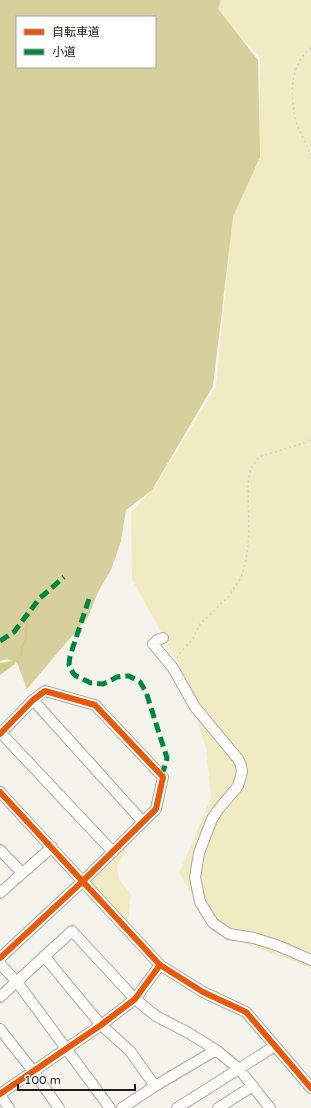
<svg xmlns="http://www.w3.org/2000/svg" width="311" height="1108" viewBox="0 0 311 1108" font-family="'Varela Round','Noto Sans JP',sans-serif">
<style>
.green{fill:#f1ebc4}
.forest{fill:#d7cf9c;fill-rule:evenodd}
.water{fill:#d4cb8b}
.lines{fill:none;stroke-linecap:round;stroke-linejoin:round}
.stream{stroke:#d4cb8b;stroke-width:2.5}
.minor-casing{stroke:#aaaaa4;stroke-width:12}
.path{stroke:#d1d1cf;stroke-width:1.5;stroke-dasharray:2 3;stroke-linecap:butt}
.minor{stroke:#fefdfc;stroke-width:10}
.quiet{stroke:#00873e;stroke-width:5;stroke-dasharray:10 5;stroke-linecap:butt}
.cycleway-casing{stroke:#fff;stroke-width:8}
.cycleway{stroke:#e8590c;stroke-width:6}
</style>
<rect width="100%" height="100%" fill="#f5f4ec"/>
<path class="green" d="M215,0H311V970L304,965L214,932L179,873L211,798L206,748L179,665L132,579L131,513L156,485L216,387L232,220L259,159L260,57L210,7Z
M132,836L126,851L117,866L119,880L131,894L128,922L87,880Z"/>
<path class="forest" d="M0,0H221L218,9L258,60L260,157L233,217L213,386L152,490L126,510L121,541L111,570L99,590L88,617L27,689L17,663L7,659L0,661ZM17,17H155V67H17Z"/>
<path class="water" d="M14,661L15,664L0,675V663Z"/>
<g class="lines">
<path class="stream" d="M13,662L21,656L22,647L26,640V629L28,621L38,607"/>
<g class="minor-casing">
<path id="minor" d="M163,638L157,640L153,644L173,668L195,707L238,759L241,765L242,772L238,786L218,810L212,819L199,853L195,877L200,902L213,923L229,934L254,938L279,946L311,960
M33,700L143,822
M1,733L113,852
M0,734L33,700L45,691L95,705L163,777L156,809L83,881L0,958
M0,792L160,965L203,992L246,1012L311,1088
M0,850L22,873
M0,893L52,847
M44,956L101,1025L130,1051L155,1086
M0,964L17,982L110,1108
M0,997L72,931L135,999L156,1016L187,1032L216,1050L239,1069L270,1108
M0,1029L33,1071L59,1108
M0,1094L101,1025L135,999L160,965
M0,1095L9,1108
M122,1108L155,1086L216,1050
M177,1108L275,1046
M218,1108L253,1086"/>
</g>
<path class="path" d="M311,48C290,65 290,93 295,117C298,130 306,143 311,155
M177,658L178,655L192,640L200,624L228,597L241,578L246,560L249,536L248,483L251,468L259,457L307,442L311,439"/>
<use href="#minor" class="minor"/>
<path class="quiet" d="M89,599L70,656L69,665L73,673L76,676L91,683L103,684L117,677L124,676H129L140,682L146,692L167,758L164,769L160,774
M0,641L14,632L39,599L64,577"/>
<g class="cycleway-casing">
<path id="cycleway" d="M0,734L33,700L45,691L95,705L163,777L156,809L83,881L0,958
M0,792L160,965L203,992L246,1012L311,1088
M0,1094L101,1025L135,999L160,965"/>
</g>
<use href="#cycleway" class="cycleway"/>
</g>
<rect x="16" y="16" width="140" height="52" fill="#ffffff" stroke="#a4a4a2"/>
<rect x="24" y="29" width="20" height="6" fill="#e8590c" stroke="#a4a4a2"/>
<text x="52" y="36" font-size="12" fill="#1c1b16">自転車道</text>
<rect x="24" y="49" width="20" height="6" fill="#00873e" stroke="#a4a4a2"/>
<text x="52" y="56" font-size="12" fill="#1c1b16">小道</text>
<path d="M18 1084v6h117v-6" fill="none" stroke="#1c1b16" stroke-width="2"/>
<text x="24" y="1084" font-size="12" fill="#1c1b16" stroke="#ffffff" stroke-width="3" paint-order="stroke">100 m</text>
</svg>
